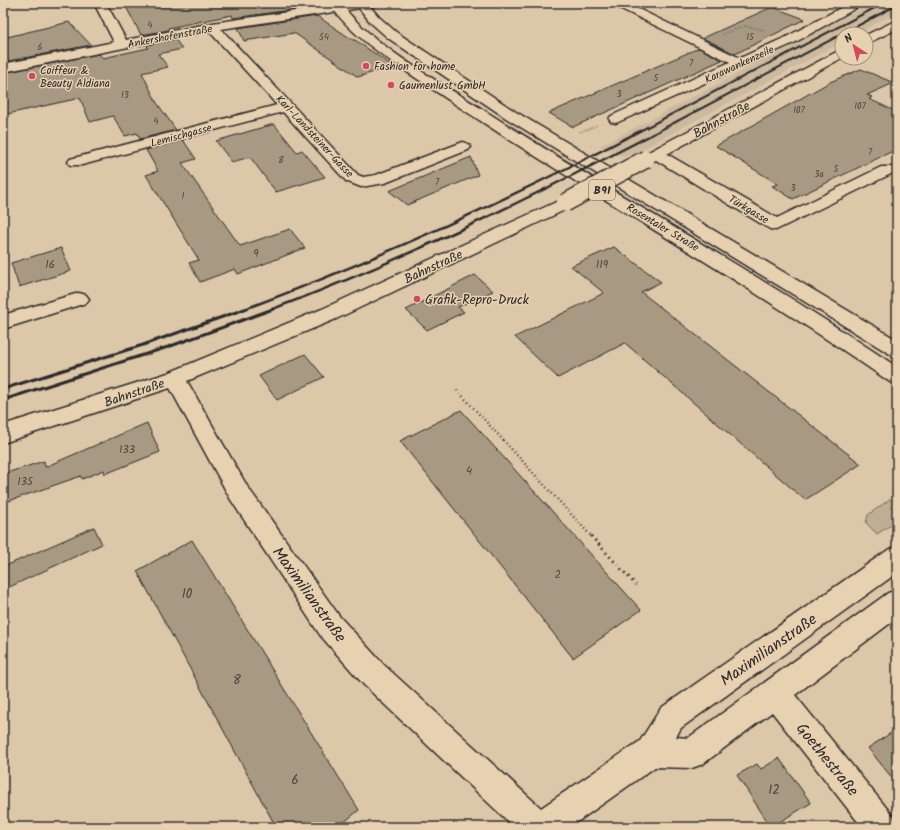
<svg xmlns="http://www.w3.org/2000/svg" width="900" height="830" viewBox="0 0 900 830" font-family="Kalam,sans-serif">
<style>
.built{fill:#cdb99e}
.green{fill:#bfad94;stroke:#756c60}
.building{fill:#a89983;stroke:#2b2b2b}
.lines{fill:none;stroke-linecap:round;stroke-linejoin:round}
.minor-casing{stroke:#2b2b2b;stroke-width:3}
.major-casing{stroke:#2b2b2b;stroke-width:3}
.path-far2{stroke:#2b2b2b;stroke-width:1.5;stroke-dasharray:0.5 2;stroke-linecap:butt}
.path-far1{stroke:#2b2b2b;stroke-width:2.5;stroke-dasharray:1 3;stroke-linecap:butt}
.path{stroke:#2b2b2b;stroke-width:3;stroke-dasharray:1.5 4;stroke-linecap:butt}
.minor{fill:#e8d1b1;fill-rule:evenodd}
.major{fill:#e8d1b1;fill-rule:evenodd}
.rail-far2{stroke:#2b2b2b;stroke-width:2}
.rail-far1{stroke:#2b2b2b;stroke-width:2.5}
.rail{stroke:#2b2b2b;stroke-width:3}
.minor-bridge-casing{stroke:#2b2b2b;stroke-width:20;stroke-linecap:butt}
.minor-bridge{stroke:#e8d1b1;stroke-width:17}
.poi-dot{fill:#d1495b;stroke:#e8d1b1;stroke-width:1.5}
.labels{text-anchor:middle;stroke-width:3;stroke-linejoin:round;paint-order:stroke}
.far-number-label{font-size:9px;fill:#4a4641}
.far-street-label{font-size:11px;fill:#2b2b2b;stroke:#e8d1b1}
.far-poi-label{font-size:11px;fill:#2b2b2b;stroke:#e8d1b1;text-anchor:start}
.number-label{font-size:11px;fill:#4a4641}
.shield{fill:#e8d1b1;stroke:#645d53;stroke-width:1}
.shield-label{font-size:12px;font-weight:bold;fill:#2b2b2b}
.street-label{font-size:13px;fill:#2b2b2b;stroke:#e8d1b1}
.poi-label{font-size:13px;fill:#2b2b2b;stroke:#e8d1b1;text-anchor:start}
.near-number-label{font-size:13px;fill:#4a4641}
.near-street-label{font-size:16px;fill:#2b2b2b;stroke:#e8d1b1}
</style>
<rect width="100%" height="100%" fill="#ddc7a9"/>
<filter id="ink" filterUnits="userSpaceOnUse"><feTurbulence type="fractalNoise" baseFrequency=".025" numOctaves="2"/><feDisplacementMap in="SourceGraphic" scale="8" xChannelSelector="R" yChannelSelector="G"/><feConvolveMatrix kernelMatrix="1 2 1 2 8 2 1 2 1" color-interpolation-filters="sRGB"/></filter>
<g filter="url(#ink)">
<path class="built" d="M871,3H897V12L857,34H842V42L635,153L624,157L600,146Z"/>
<path class="green" d="M890,499L897,504V521L877,534L866,523L868,515Z"/>
<path class="building" d="M124,3H293L305,8L233,18L232,15L168,28L169,30L141,35Z
M772,7L805,19L735,54L703,38Z
M317,16L353,40H355L393,66L358,77L294,33L244,41L238,28Z
M69,22L91,45L3,62V38Z
M175,39L182,49L158,54L168,67L142,73L157,103L176,130L140,139L137,133L125,136L113,116L90,122L80,98L3,115V73L99,54L103,58L148,48L147,45Z
M699,48L722,60L573,127L549,113Z
M861,69L894,83L867,95L872,97L869,99L897,112V149L793,199L772,186L778,184L716,146L830,82Z
M274,124L297,152L302,150L325,177L276,192L250,157L232,162L216,141Z
M183,140L196,159L182,163L240,246L290,229L305,248L238,274L235,269L200,282L189,263L199,260L146,175L158,171L146,150Z
M471,157L478,175L407,205L389,191Z
M614,247L661,282L641,292L861,464L805,500L625,343L558,378L515,337L604,293L571,266Z
M61,248L71,271L19,287L11,263Z
M475,275L493,291L458,307L464,312L427,330L406,310Z
M305,354L324,377L277,400L259,376Z
M461,410L641,610L573,658L400,441Z
M147,423L160,452L105,474L104,470L82,479L81,476L3,503V474L44,461L45,467Z
M94,527L102,544L3,590V567Z
M192,540L359,810L338,827H276L137,571Z
M897,729V784L868,748Z
M779,758L811,803L771,827L737,775L757,764L761,769Z"/>
<g class="lines">
<g class="minor-casing">
<path id="minor" d="M94,3H106L126,40L212,23L350,3H380L374,6L221,29L358,175L363,177L376,175L463,142L468,144L471,147L468,150L385,183L361,187L346,181L283,112L82,165H70L68,162L70,159L277,105L209,31L3,72V64L114,42Z
M611,3H626L740,58L786,37L850,3H865L794,43L616,123L611,122L609,119L611,116L730,62L613,5Z
M897,20V29L866,44V35Z
M842,49V58L667,154L777,218L881,167H893L895,170L893,173L776,230L770,229L656,160L646,164L641,162L638,159L641,156Z
M565,198L571,199L573,203L571,207L336,319L187,381L247,486L340,617L384,665L541,808L640,741L661,708L888,550L897,547V573L681,728L676,737L688,738L888,593L897,590V618L795,695L893,816L897,827H862L772,712L703,764L692,768L655,767L570,827H514L364,685L320,635L231,500L170,388L3,443V425L168,373L322,309Z
M79,293L86,295L89,299L86,303L3,329V315Z"/>
</g>
<g class="major-casing">
<path id="major" d="M329,3H341C367,42 441,83 482,109C619,197 762,276 897,367V385L890,382C767,297 639,222 513,142C481,121 448,100 416,78C385,57 350,35 329,3Z
M355,3H367L379,17L396,32L516,112L897,340V356L890,354L506,118L388,38L371,23Z"/>
</g>
<path class="path-far2" d="M723,34L744,26L765,30
M580,132L598,125"/>
<path class="path-far1" d="M457,390L592,537"/>
<path class="path" d="M591,536L636,585"/>
<use href="#minor" class="minor"/>
<use href="#major" class="major"/>
<path class="rail-far2" d="M632,135L884,3
M651,135L897,5"/>
<path class="rail-far1" d="M242,310C377,260 507,200 634,134
M270,310C402,261 528,199 653,134"/>
<path class="rail" d="M3,389L143,345L245,309
M3,400L168,347L273,309"/>
<g class="minor-bridge-casing">
<path id="minor-bridge" d="M565,203L646,159"/>
</g>
<use href="#minor-bridge" class="minor-bridge"/>
</g>
</g>
<g class="poi-dot">
<circle cx="366" cy="66" r="4"/>
<circle cx="32" cy="76" r="4"/>
<circle cx="391" cy="85" r="4"/>
<circle cx="417" cy="299" r="4"/>
</g>
<g class="labels">
<g class="far-number-label">
<text x="150" y="28">4</text>
<text x="324" y="40">54</text>
<text x="750" y="40">15</text>
<text x="40" y="50">6</text>
<text x="691" y="66">7</text>
<text x="656" y="81">5</text>
<text x="619" y="97">3</text>
<text x="125" y="98">13</text>
<text x="860" y="109">107</text>
<text x="799" y="113">107</text>
<text x="156" y="124">4</text>
<text x="870" y="155">7</text>
<text x="281" y="163">8</text>
<text x="836" y="172">5</text>
<text x="819" y="177">3a</text>
<text x="437" y="185">7</text>
<text x="793" y="191">3</text>
<text x="183" y="199">1</text>
</g>
<g class="far-street-label">
<text transform="translate(170 36) rotate(-11)" y="4">Ankershofenstraße</text>
<text transform="translate(739 64) rotate(-25)" y="4">Karawankenzeile</text>
<text transform="translate(181 135) rotate(-15)" y="4">Lemischgasse</text>
<text transform="translate(315 136) rotate(47)" y="4">Karl-Landsteiner-Gasse</text>
<text transform="translate(749 209) rotate(31)" y="4">Türkgasse</text>
<text transform="translate(663 227) rotate(31)" y="4">Rosentaler Straße</text>
</g>
<g class="far-poi-label">
<text x="374" y="70">Fashion for home</text>
<text x="40" y="74">Coiffeur &amp;<tspan x="40" dy="13">Beauty Aldiana</tspan></text>
<text x="399" y="89">Gaumenlust GmbH</text>
</g>
<g class="number-label">
<text x="256" y="257">9</text>
<text x="50" y="268">16</text>
<text x="602" y="268">119</text>
<text x="127" y="453">133</text>
<text x="469" y="474">4</text>
<text x="25" y="485">135</text>
<text x="558" y="578">2</text>
</g>
<rect class="shield" x="589" y="180" width="26" height="20" rx="3"/>
<g class="shield-label">
<text x="602" y="194">B91</text>
</g>
<g class="street-label">
<text transform="translate(721 119) rotate(-29)" y="5">Bahnstraße</text>
<text transform="translate(433 266) rotate(-25)" y="5">Bahnstraße</text>
<text transform="translate(134 392) rotate(-19)" y="5">Bahnstraße</text>
</g>
<g class="poi-label">
<text x="425" y="304">Grafik-Repro-Druck</text>
</g>
<g class="near-number-label">
<text x="187" y="598">10</text>
<text x="237" y="684">8</text>
<text x="295" y="784">6</text>
<text x="774" y="794">12</text>
</g>
<g class="near-street-label">
<text transform="translate(310 594) rotate(54)" y="6">Maximilianstraße</text>
<text transform="translate(768 649) rotate(-35)" y="6">Maximilianstraße</text>
<text transform="translate(828 759) rotate(51)" y="6">Goethestraße</text>
</g>
</g>
<rect width="900" height="830" fill="none" stroke="#e8d1b1" stroke-width="16"/>
<rect x="8" y="8" width="884" height="814" fill="none" stroke="#2b2b2b" stroke-width="1.5" filter="url(#ink)"/>
<g transform="translate(854 46) rotate(324)"><circle r="19" fill="#e8d1b1" stroke="#9c8f7b"/>
<path d="M0-3L7 15L0 10L-7 15Z" fill="#d1495b"/>
<text y="-6" font-size="11" font-weight="bold" text-anchor="middle" fill="#2b2b2b">N</text>
</g>
</svg>
